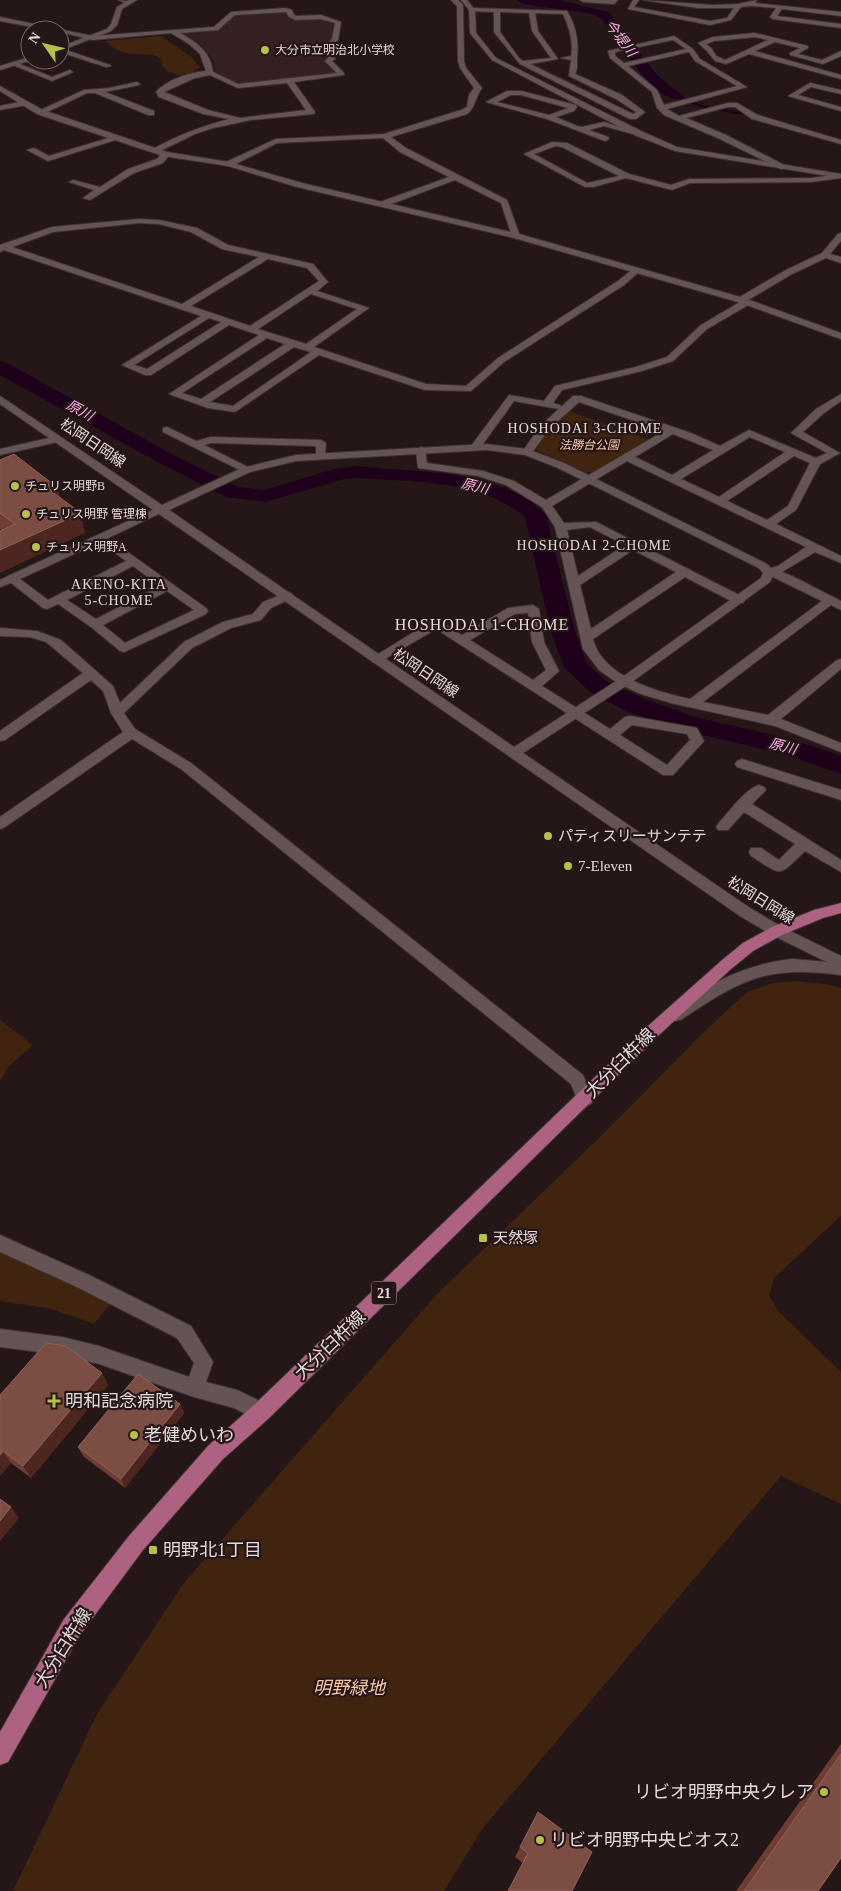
<svg xmlns="http://www.w3.org/2000/svg" width="841" height="1891" viewBox="0 0 841 1891" font-family="'Times New Roman','Noto Sans JP',serif">
<style>
.built{fill:#341f21}
.green{fill:#402410}
.lines{fill:none;stroke-linecap:round;stroke-linejoin:round}
.stream{stroke:#1f001b;stroke-width:2.5}
.river{fill:#1f001b;fill-rule:evenodd}
.street-casing{stroke:#3c3233;stroke-width:2}
.secondary-casing{stroke:#3c3233;stroke-width:2}
.primary-casing{stroke:#3c3233;stroke-width:2}
.street{fill:#665455;fill-rule:evenodd}
.secondary{fill:#665455;fill-rule:evenodd}
.primary{fill:#ac6280;fill-rule:evenodd}
.wall{fill:#703c31}
.shaded-wall{fill:#4d261f}
.building{fill:#7c4d43;stroke:#8c635a}
.poi-dot{fill:#b8c147;stroke:#251617;stroke-width:2}
.labels{text-anchor:middle;stroke-width:4.5;stroke-linejoin:round;paint-order:stroke}
.far-poi-label{font-size:12px;fill:#e3d9d9;stroke:#251617;text-anchor:start}
.far-park-label{font-size:12px;font-style:italic;fill:#f6c7a9;stroke:#251617}
.far-water-label{font-size:14px;font-style:italic;fill:#f8afe8;stroke:#251617}
.far-neighbourhood-label{font-size:14px;letter-spacing:1px;fill:#e3d9d9;stroke:#251617}
.shield{fill:#251617;stroke:#aa9e9f;stroke-width:1}
.shield-label{font-size:14px;font-weight:bold;fill:#e3d9d9}
.street-label{font-size:15px;fill:#e3d9d9;stroke:#251617}
.poi-label{font-size:15px;fill:#e3d9d9;stroke:#251617;text-anchor:start}
.neighbourhood-label{font-size:16px;letter-spacing:1px;fill:#e3d9d9;stroke:#251617}
.near-street-label{font-size:18px;fill:#e3d9d9;stroke:#251617}
.near-poi-label{font-size:18px;fill:#e3d9d9;stroke:#251617;text-anchor:start}
.near-park-label{font-size:18px;font-style:italic;fill:#f6c7a9;stroke:#251617}
</style>
<rect width="100%" height="100%" fill="#251617"/>
<path class="built" d="M286,11L289,12L288,16L296,19L319,18L335,23L333,40L324,48L329,59L326,62L340,73L240,84L215,74L214,61L207,52L179,32L219,30L233,15Z"/>
<path class="green" d="M161,36L191,57L200,67L184,77L167,71L162,66L161,59C152,52 145,55 134,54C123,54 113,48 105,41Z
M569,411L649,440L595,472H586L538,451L536,447L549,428Z
M796,981L825,984L841,988V1216L774,1278L769,1295L778,1311L841,1372V1504L781,1476L483,1828L444,1891H13L97,1714L183,1584L437,1294L602,1135L704,1032L747,992L773,983Z
M0,1020L33,1045L8,1067L0,1082Z
M0,1247L111,1303L94,1324L52,1309L0,1301Z"/>
<g class="lines">
<path class="stream" d="M676,96L704,107L751,115"/>
<path class="river" d="M517,0H558L608,12L656,74L683,96L681,99C658,104 623,49 611,33C608,28 604,20 599,17C583,8 525,9 517,0Z
M0,361L7,363L166,451L238,487L264,490L335,469L357,466L452,474L506,488L526,497L546,515L575,632L587,664L608,682L644,699L695,717L790,739L841,756V774L784,754L681,730L626,711L590,692L564,667L551,632L525,517C479,479 414,482 357,478L344,479L265,502L226,497L152,459L0,375Z"/>
<g class="street-casing">
<path id="street" d="M118,0L131,2L128,4Z
M451,0H458L463,5L464,61L466,68L482,88C475,97 476,107 467,114L391,137L406,148L507,200L520,236L519,238L512,236L501,203L455,180L386,206H380V202L449,177L400,152L383,138L277,143L232,166H226V162L276,139L384,134L461,110L467,107L469,95L474,88L460,68L458,61L457,6Z
M580,0H618L614,4L583,2Z
M633,0H639L634,7L710,21L727,18L734,8H698L643,0L712,5L738,4L757,0L755,3L841,12V16L782,9L777,16L841,24V28L773,19L770,17L776,8L751,6L741,7L731,20L710,25L628,9Z
M286,8L292,10L294,15L297,16L321,15L341,22L338,40L330,48L335,59L332,61L344,73V75L294,82L315,112L314,114L251,120L213,128L195,134L156,153L152,151L153,149C178,135 202,126 229,119L203,114L159,97L156,92C166,80 191,72 206,71L200,54L189,44L171,33L93,40L60,32V30H48L0,21V17L93,36L214,27L231,12ZM286,12L289,17L296,20L321,19L335,23L332,39L324,48L328,58L325,61L337,73L238,84L213,72C211,52 196,42 180,33L218,30L235,15ZM210,75L238,88L287,83L306,110L240,118L208,110L164,92L195,78Z
M472,8L567,11C576,26 579,41 577,58C577,64 578,69 575,74L622,95L645,112L636,119H630L520,64L494,32V12L470,11L469,10ZM500,12L529,13L532,31L551,58L523,61L519,58L500,32ZM535,13L563,14C569,27 574,41 571,56L561,58L571,60L569,76L616,99L636,112L633,114L530,64L558,59L538,31Z
M755,33L808,46V48L798,54L822,60L841,51V56L823,64L790,55V53L800,48L775,42L755,51L841,75V79L749,54L726,64L715,61L707,51L698,43L713,37ZM755,37L768,40L725,60L716,56L712,49L706,44L714,41Z
M674,36L693,49L700,59L747,87L667,109L679,116L728,103H737L758,115L841,140V144L752,119L735,107H728L686,118L726,135L784,165V169H781L720,139L664,115L657,108L652,92L610,58L608,51ZM673,40L686,49L624,63L615,56V52ZM689,52L695,61L737,86L664,105L657,90L628,66Z
M60,48L110,65L111,66L106,67L60,52Z
M13,63H17L52,77L70,70L73,72L52,81L13,65Z
M137,82L140,84L139,85L105,92L154,111V115H148L95,93H87L43,114L36,112L84,90L109,88Z
M810,83L841,90V94L811,87L798,95L841,107V111L788,96Z
M507,91H521L576,105L577,107L574,111L556,117L577,126L582,127L604,122L644,134L640,136L604,126L589,130L608,137L609,139L605,141L547,119L486,102ZM511,95H521L568,108L549,115L497,102Z
M24,101L28,103L27,105L0,110V106Z
M115,136L122,138L48,161L27,150L34,148L49,156Z
M552,142L567,143L629,174L671,185L689,179L811,178L841,174V178L811,182L690,183L672,190L626,178L593,187H585L524,154ZM556,146L562,147L619,176L587,183L534,154Z
M163,152L170,154L163,163L134,173L90,200L83,198L94,190L69,182L73,180L100,187L128,169L157,159Z
M139,219L159,220L197,228L228,245L313,264L328,282L317,291L369,308L314,347L426,384L466,386L498,358L618,281L634,268L641,270L624,285L504,362L471,391L425,390L319,355L235,412L208,408L169,394L259,335L229,325L151,375H145L122,365L201,316L4,250L0,252V245L52,227ZM139,223L159,224L191,232L222,249L259,257L182,304L12,247L53,232ZM268,259L307,268L319,281L250,326L191,306ZM311,294L357,309L306,344L258,329ZM209,318L221,322L147,369L134,365ZM267,338L285,344L201,399L182,393ZM294,347L311,352L233,406L210,402Z
M841,233V241L830,254L841,257V263L826,258L792,274L748,300L752,302L750,304L707,329L673,361L642,371L562,390L553,403L560,405L561,407L573,396H581L691,433L720,446L749,430L816,458L827,453L791,433L816,409L841,394V401L824,413L803,432L840,453L820,464L796,510L776,524L841,556V563L815,552L782,572L792,576L841,601V610L831,605L703,702L768,715L837,660L841,659V669L781,719L841,743V752L775,726L671,703L641,694L619,684L599,670L583,649L555,527L542,507L506,485L478,476L418,468L416,450L421,447L425,448L427,463L483,471L514,481L546,500L664,431L579,402L549,429L531,454L527,455L522,452L541,425L559,409L514,401L480,448H472L471,446L509,395L544,401L555,386L636,367L667,357L701,325L740,302L737,300L738,298L786,270L822,253L838,234ZM673,434L713,450L672,475L635,457ZM750,437L785,452L719,497L681,479ZM794,456L810,463L788,506L767,520L727,501ZM627,461L806,547L778,566L765,570L763,572L822,601L690,699C657,692 602,676 593,639L685,577L735,603H743L745,600L743,597L596,522L564,523L552,506ZM590,527L625,545L578,576L567,530ZM633,550L676,572L591,629L580,585Z
M167,427L196,441L211,437L321,440L326,443L325,456L320,459L316,458V446L211,443L204,445L250,468L251,470L250,472L246,473L163,432V428Z
M58,436L63,439L62,441L0,455V449Z
M161,506L166,509L165,511L108,538L206,608L208,611L206,614L124,652L120,651L91,627L58,604L47,609L43,608L11,583L0,587V580L8,576ZM100,542L126,561L48,600L20,579ZM133,566L160,586L96,619L67,600ZM167,591L194,610L125,643L103,625Z
M288,592L292,594L294,596L292,598L271,608L261,620L231,628L192,648L124,713L135,729L191,763L583,1075L593,1099L591,1104L585,1106L579,1104L571,1084L181,769L132,739L5,827L0,829V817L123,732L111,713L103,691L91,680L5,740L0,741V731L83,673L46,642L30,637L0,636V628L37,631L61,640L113,686L120,703L184,642L223,622L253,614L263,602Z
M533,605L539,609L544,642L559,671L542,686L610,729L625,717L630,716L697,728L704,741L673,775H663L436,629L380,662H372L370,659L432,621H440L462,635L508,608ZM528,613L532,642L546,670L533,680L470,640L515,614ZM632,725L687,734L690,740L667,765L620,735Z
M742,759L841,790V800L737,767L735,764L737,761Z
M759,785L764,787L766,790L752,804L841,860V872L805,851C777,878 783,876 751,856L749,852L751,848H761L779,860L795,844L744,812L728,830H718L716,827L718,824C728,813 745,789 759,785Z
M792,959L841,963V975C767,965 742,979 682,1019L676,1021L670,1019L668,1015C672,1007 682,1003 689,998C721,977 754,963 792,959Z
M0,1235L89,1275L191,1326L213,1362L206,1382L237,1390L268,1405L271,1412L268,1419L261,1422L234,1408L194,1397L99,1364L62,1355L0,1347V1329L62,1337L99,1346L189,1377L194,1363L177,1338L77,1287L0,1252Z"/>
</g>
<g class="secondary-casing">
<path id="secondary" d="M129,0H137L122,9L117,25L111,31L60,51V47L107,29L111,24L117,7Z
M461,0H467L475,10L476,33L496,58L643,132L677,147L841,174V178L675,151L637,136L492,60L470,33L469,10Z
M30,57V60H32L0,70V66Z
M0,86L43,110L167,152L229,162L302,183L519,234L744,298L841,333V339L738,302L514,238L297,187L228,166L163,156L37,114L0,91Z
M0,396L162,505L242,468L296,455L486,444L527,449L564,463L767,564L775,572L770,582L629,684L523,753L750,908L782,927L841,956V969L772,935L740,916L0,404ZM486,450L525,455L556,467L759,568L763,573L761,578L621,678L514,747L169,510L250,472L296,461Z"/>
</g>
<g class="primary-casing">
<path id="primary" d="M841,903V913L823,918L782,935L753,951L731,969L660,1034L268,1419L223,1459L143,1550L80,1635L8,1762L0,1765V1732L64,1619L129,1536L209,1445L254,1405L648,1026L721,961L743,943L772,927L814,910Z"/>
</g>
<use href="#street" class="street"/>
<use href="#secondary" class="secondary"/>
<use href="#primary" class="primary"/>
</g>
<path class="wall" d="M0,460L60,497L85,533L1,530L0,529Z
M102,1373L108,1385L31,1478L11,1463L0,1476V1395Z
M180,1404L184,1413L125,1488L83,1456L78,1447Z
M841,1744V1858L818,1891H736Z
M538,1812L572,1891L523,1863L515,1857L520,1847Z"/>
<path class="shaded-wall" d="M58,488L62,508L51,491Z
M81,513L85,533L0,573V550Z
M102,1373L108,1385L31,1478L23,1466Z
M180,1404L184,1413L125,1488L121,1479Z
M3,1451L11,1463L0,1476V1455Z
M11,1507L19,1518L0,1541V1521Z"/>
<path class="building" d="M14,454L58,488L51,491L81,513L0,550V531L15,524L0,513V460Z
M46,1343L66,1346L102,1373L23,1466L3,1451L0,1455V1395Z
M138,1374L180,1404L121,1479L78,1447Z
M0,1499L11,1507L0,1521Z
M841,1754V1858L818,1891H744Z
M538,1812L592,1852L572,1891H508L528,1853L520,1847Z"/>
<g class="poi-dot">
<circle cx="265" cy="50" r="5"/>
<circle cx="15" cy="486" r="5"/>
<circle cx="26" cy="514" r="5"/>
<circle cx="36" cy="547" r="5"/>
<circle cx="548" cy="836" r="5"/>
<circle cx="568" cy="866" r="5"/>
<rect x="478" y="1233" width="10" height="10" rx="2.5"/>
<path d="M51.5 1393.5h5v5h5v5h-5v5h-5v-5h-5v-5h5z"/>
<circle cx="134" cy="1435" r="5"/>
<rect x="148" y="1545" width="10" height="10" rx="2.5"/>
<circle cx="824" cy="1792" r="5"/>
<circle cx="540" cy="1840" r="5"/>
</g>
<g class="labels">
<g class="far-poi-label">
<text x="275" y="54">大分市立明治北小学校</text>
<text x="25" y="490">チュリス明野B</text>
<text x="36" y="518">チュリス明野 管理棟</text>
<text x="46" y="551">チュリス明野A</text>
</g>
<g class="far-park-label">
<text x="589" y="449">法勝台公園</text>
</g>
<g class="far-water-label">
<text transform="translate(621 38) rotate(53)" y="5">今堤川</text>
<text transform="translate(80 410) rotate(28)" y="5">原川</text>
<text transform="translate(475 486) rotate(14)" y="5">原川</text>
<text transform="translate(783 746) rotate(15)" y="5">原川</text>
</g>
<g class="far-neighbourhood-label">
<text x="585" y="433">HOSHODAI 3-CHOME</text>
<text x="594" y="550">HOSHODAI 2-CHOME</text>
<text x="119" y="589">AKENO-KITA<tspan x="119" dy="16">5-CHOME</tspan></text>
</g>
<rect class="shield" x="371.5" y="1281.5" width="25" height="23" rx="4"/>
<g class="shield-label">
<text x="384" y="1298">21</text>
</g>
<g class="street-label">
<text transform="translate(93 443) rotate(34)" y="5">松岡日岡線</text>
<text transform="translate(426 673) rotate(34)" y="5">松岡日岡線</text>
<text transform="translate(761 900) rotate(32)" y="5">松岡日岡線</text>
</g>
<g class="poi-label">
<text x="558" y="841">パティスリーサンテテ</text>
<text x="578" y="871">7-Eleven</text>
<text x="493" y="1243">天然塚</text>
</g>
<g class="neighbourhood-label">
<text x="482" y="630">HOSHODAI 1-CHOME</text>
</g>
<g class="near-street-label">
<text transform="translate(620 1063) rotate(-45)" y="6">大分臼杵線</text>
<text transform="translate(330 1345) rotate(-44)" y="6">大分臼杵線</text>
<text transform="translate(63 1648) rotate(-58)" y="6">大分臼杵線</text>
</g>
<g class="near-poi-label">
<text x="65" y="1407">明和記念病院</text>
<text x="144" y="1441">老健めいわ</text>
<text x="163" y="1556">明野北1丁目</text>
<text x="814" y="1798" text-anchor="end">リビオ明野中央クレア</text>
<text x="550" y="1846">リビオ明野中央ビオス2</text>
</g>
<g class="near-park-label">
<text x="349" y="1694">明野緑地</text>
</g>
</g>
<g transform="translate(45 45) rotate(304)"><circle r="24" fill="#251617" stroke="#716465"/>
<path d="M0-4L9 19L0 12L-9 19Z" fill="#b8c147"/>
<text y="-8" font-size="14" font-weight="bold" text-anchor="middle" fill="#e3d9d9">N</text>
</g>
</svg>
